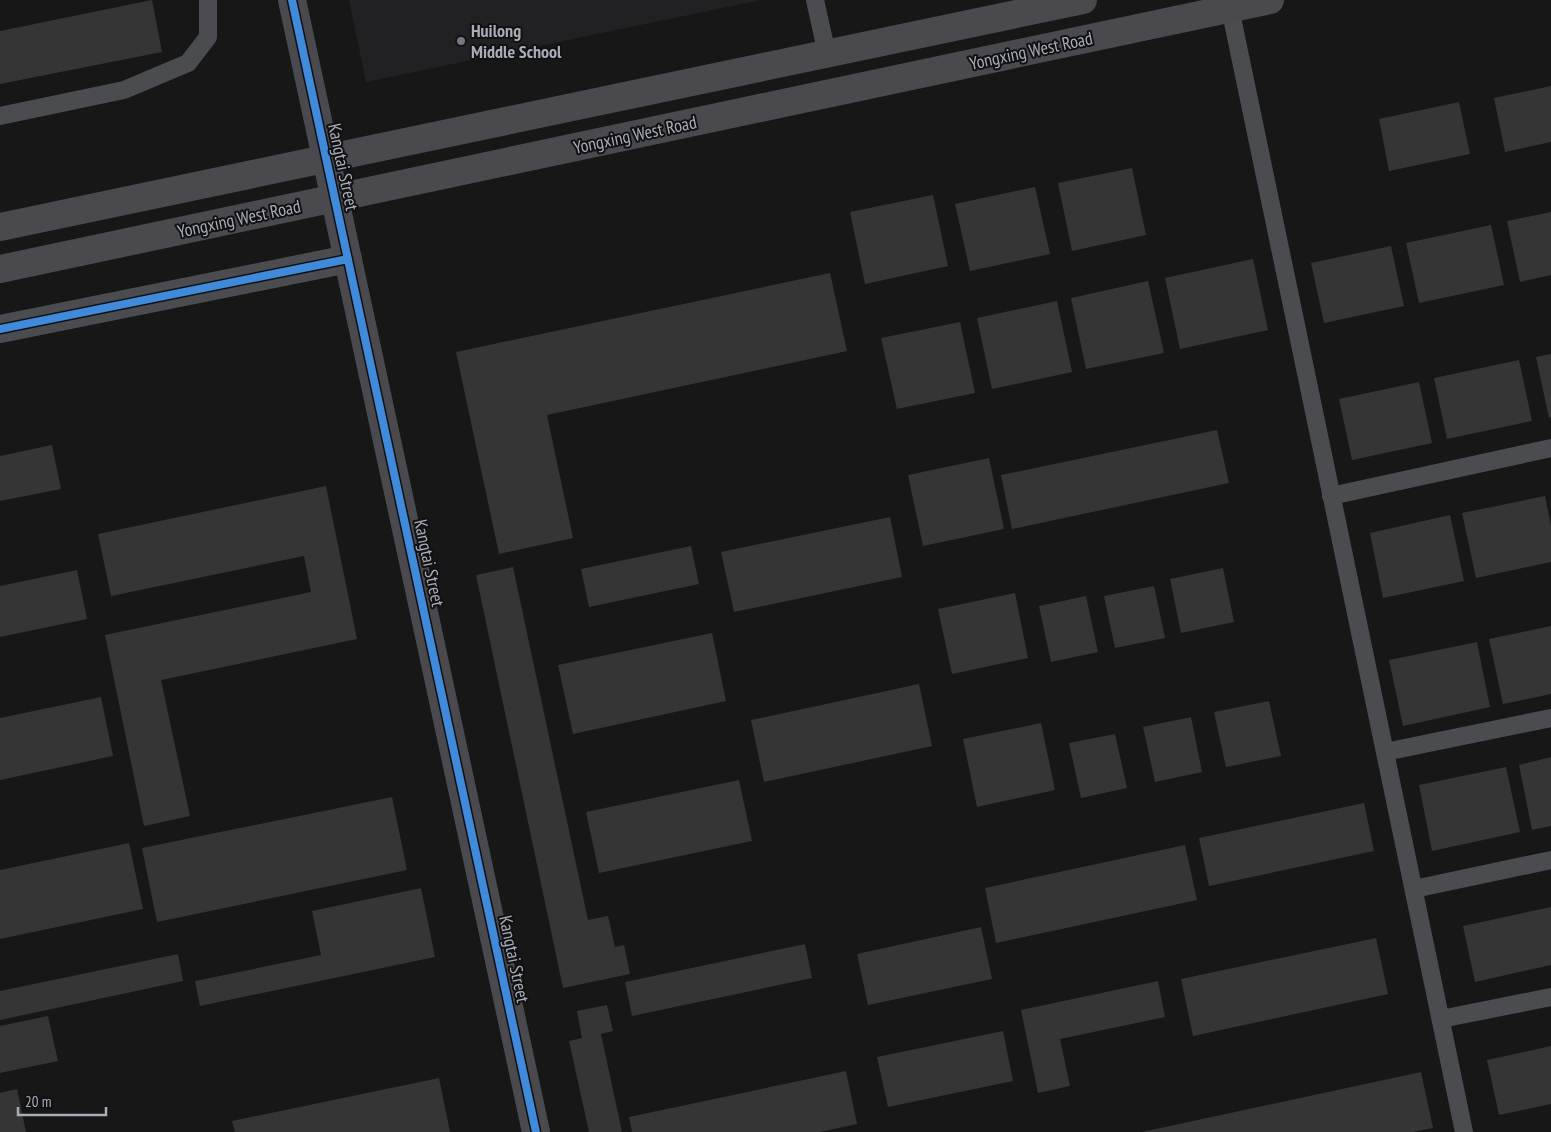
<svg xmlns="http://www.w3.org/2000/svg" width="1551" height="1132" viewBox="0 0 1551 1132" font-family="'PT Sans Narrow',sans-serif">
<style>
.built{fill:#212123}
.building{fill:#353536}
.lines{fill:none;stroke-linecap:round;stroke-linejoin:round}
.lane{stroke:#4b4c50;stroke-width:18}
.street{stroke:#4b4c50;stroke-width:28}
.secondary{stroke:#4a4a4e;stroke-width:28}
.cycleway-casing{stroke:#111113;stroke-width:11}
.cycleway{stroke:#408adc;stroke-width:8}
.poi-dot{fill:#757880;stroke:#111113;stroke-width:2}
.labels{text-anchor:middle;stroke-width:4;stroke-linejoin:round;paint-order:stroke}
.poi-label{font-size:18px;font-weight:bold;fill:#a8adb8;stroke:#111113;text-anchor:start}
.street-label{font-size:18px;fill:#a8adb8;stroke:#111113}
</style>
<rect width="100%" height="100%" fill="#171717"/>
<path class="built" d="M349,0H761L366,82Z"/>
<path class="building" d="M152,0L162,52L0,84V31Z
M1551,86V142L1505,152L1494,98Z
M1459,102L1470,154L1389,171L1379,119Z
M1132,168L1146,235L1072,251L1058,183Z
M1035,187L1050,254L970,271L955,204Z
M933,195L948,266L865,284L850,212Z
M1551,212V275L1520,282L1507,221Z
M1491,225L1504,285L1419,303L1406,243Z
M1391,246L1404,306L1324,323L1311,263Z
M1253,259L1268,330L1180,349L1165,278Z
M830,273L847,351L547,415L573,538L499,554L456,352Z
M1148,281L1164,353L1086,369L1071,298Z
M1057,301L1072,372L992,389L977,318Z
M960,322L975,393L897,409L881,338Z
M1551,354V417L1549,418L1536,357Z
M1519,360L1532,421L1447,439L1434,378Z
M1419,382L1432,443L1352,460L1339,399Z
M1217,430L1229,483L1012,529L1001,475Z
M52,445L61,489L0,501V456Z
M989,458L1004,529L923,546L908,475Z
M326,486L357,639L161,680L190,816L144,826L105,635L311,592L304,556L111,596L98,534Z
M1545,496L1551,526V562L1476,578L1462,513Z
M1450,515L1464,581L1383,598L1370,533Z
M890,517L902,577L734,612L721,552Z
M691,546L699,584L589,607L581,569Z
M513,567L588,920L608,916L615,947L624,945L630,974L563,988L476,575Z
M1223,568L1234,622L1181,633L1170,579Z
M77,570L87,619L0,637V586Z
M1154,586L1165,638L1115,648L1104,596Z
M1015,593L1028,658L952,674L938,609Z
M1086,596L1098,652L1051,662L1039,606Z
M1551,626V694L1503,704L1489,639Z
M712,633L726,701L573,734L558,665Z
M1477,642L1490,707L1403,726L1389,660Z
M919,684L932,746L764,782L751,720Z
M101,697L113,756L0,780V718Z
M1269,701L1281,756L1226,767L1214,712Z
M1191,717L1202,772L1155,782L1143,727Z
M1041,723L1055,790L977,807L963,739Z
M1115,734L1127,788L1081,798L1069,743Z
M1551,757V826L1532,830L1519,765Z
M1506,767L1520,832L1432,851L1419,785Z
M739,780L752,841L599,873L586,812Z
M392,797L407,870L157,922L142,848Z
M1364,803L1374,851L1209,886L1199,838Z
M129,843L143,909L0,939V870Z
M1185,845L1197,900L996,943L985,888Z
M421,888L435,957L200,1006L195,981L321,955L312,911Z
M1551,907V965L1475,982L1463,926Z
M981,927L992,979L868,1005L857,954Z
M1376,938L1388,994L1193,1036L1181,979Z
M805,944L812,978L632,1016L625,982Z
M178,954L183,981L0,1020V991Z
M1158,981L1165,1017L1060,1039L1070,1086L1038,1093L1021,1010Z
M607,1005L613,1031L601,1034L622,1132H589L569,1041L582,1038L577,1011Z
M48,1016L58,1061L0,1073V1026Z
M1003,1031L1013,1081L888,1107L877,1057Z
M1551,1046V1104L1499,1115L1487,1060Z
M846,1071L857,1124L820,1132H632L629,1117Z
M1421,1072L1433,1128L1413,1132H1142Z
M439,1078L450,1132H235L232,1121Z
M17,1089L26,1132H0V1093Z"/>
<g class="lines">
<path class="lane" d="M815,0L827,54
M1230,8L1464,1132
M0,116L124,90L188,63L208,37V0
M1331,496L1551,448
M1385,752L1551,718
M1414,889L1551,860
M1441,1019L1551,997"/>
<path class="street" d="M0,329L348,259"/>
<path class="secondary" d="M292,0L536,1132
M0,227L1083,0
M0,269L1270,0"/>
<g class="cycleway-casing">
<path id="cycleway" d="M292,0L536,1132
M0,329L348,259"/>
</g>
<use href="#cycleway" class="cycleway"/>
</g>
<circle class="poi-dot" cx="461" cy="41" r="5"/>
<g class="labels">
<g class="poi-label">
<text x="471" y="37">Huilong<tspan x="471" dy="21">Middle School</tspan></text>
</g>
<g class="street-label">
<text transform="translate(1031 51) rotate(-12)" y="6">Yongxing West Road</text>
<text transform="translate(635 135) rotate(-12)" y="6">Yongxing West Road</text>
<text transform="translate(343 167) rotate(78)" y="6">Kangtai Street</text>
<text transform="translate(239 219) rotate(-12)" y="6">Yongxing West Road</text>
<text transform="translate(429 563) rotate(78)" y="6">Kangtai Street</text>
<text transform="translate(514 959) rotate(78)" y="6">Kangtai Street</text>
</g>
</g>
<path d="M18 1107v8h88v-8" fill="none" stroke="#a8adb8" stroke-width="2.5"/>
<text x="25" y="1107" font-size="15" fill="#a8adb8" stroke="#111113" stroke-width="4" paint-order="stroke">20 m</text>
</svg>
